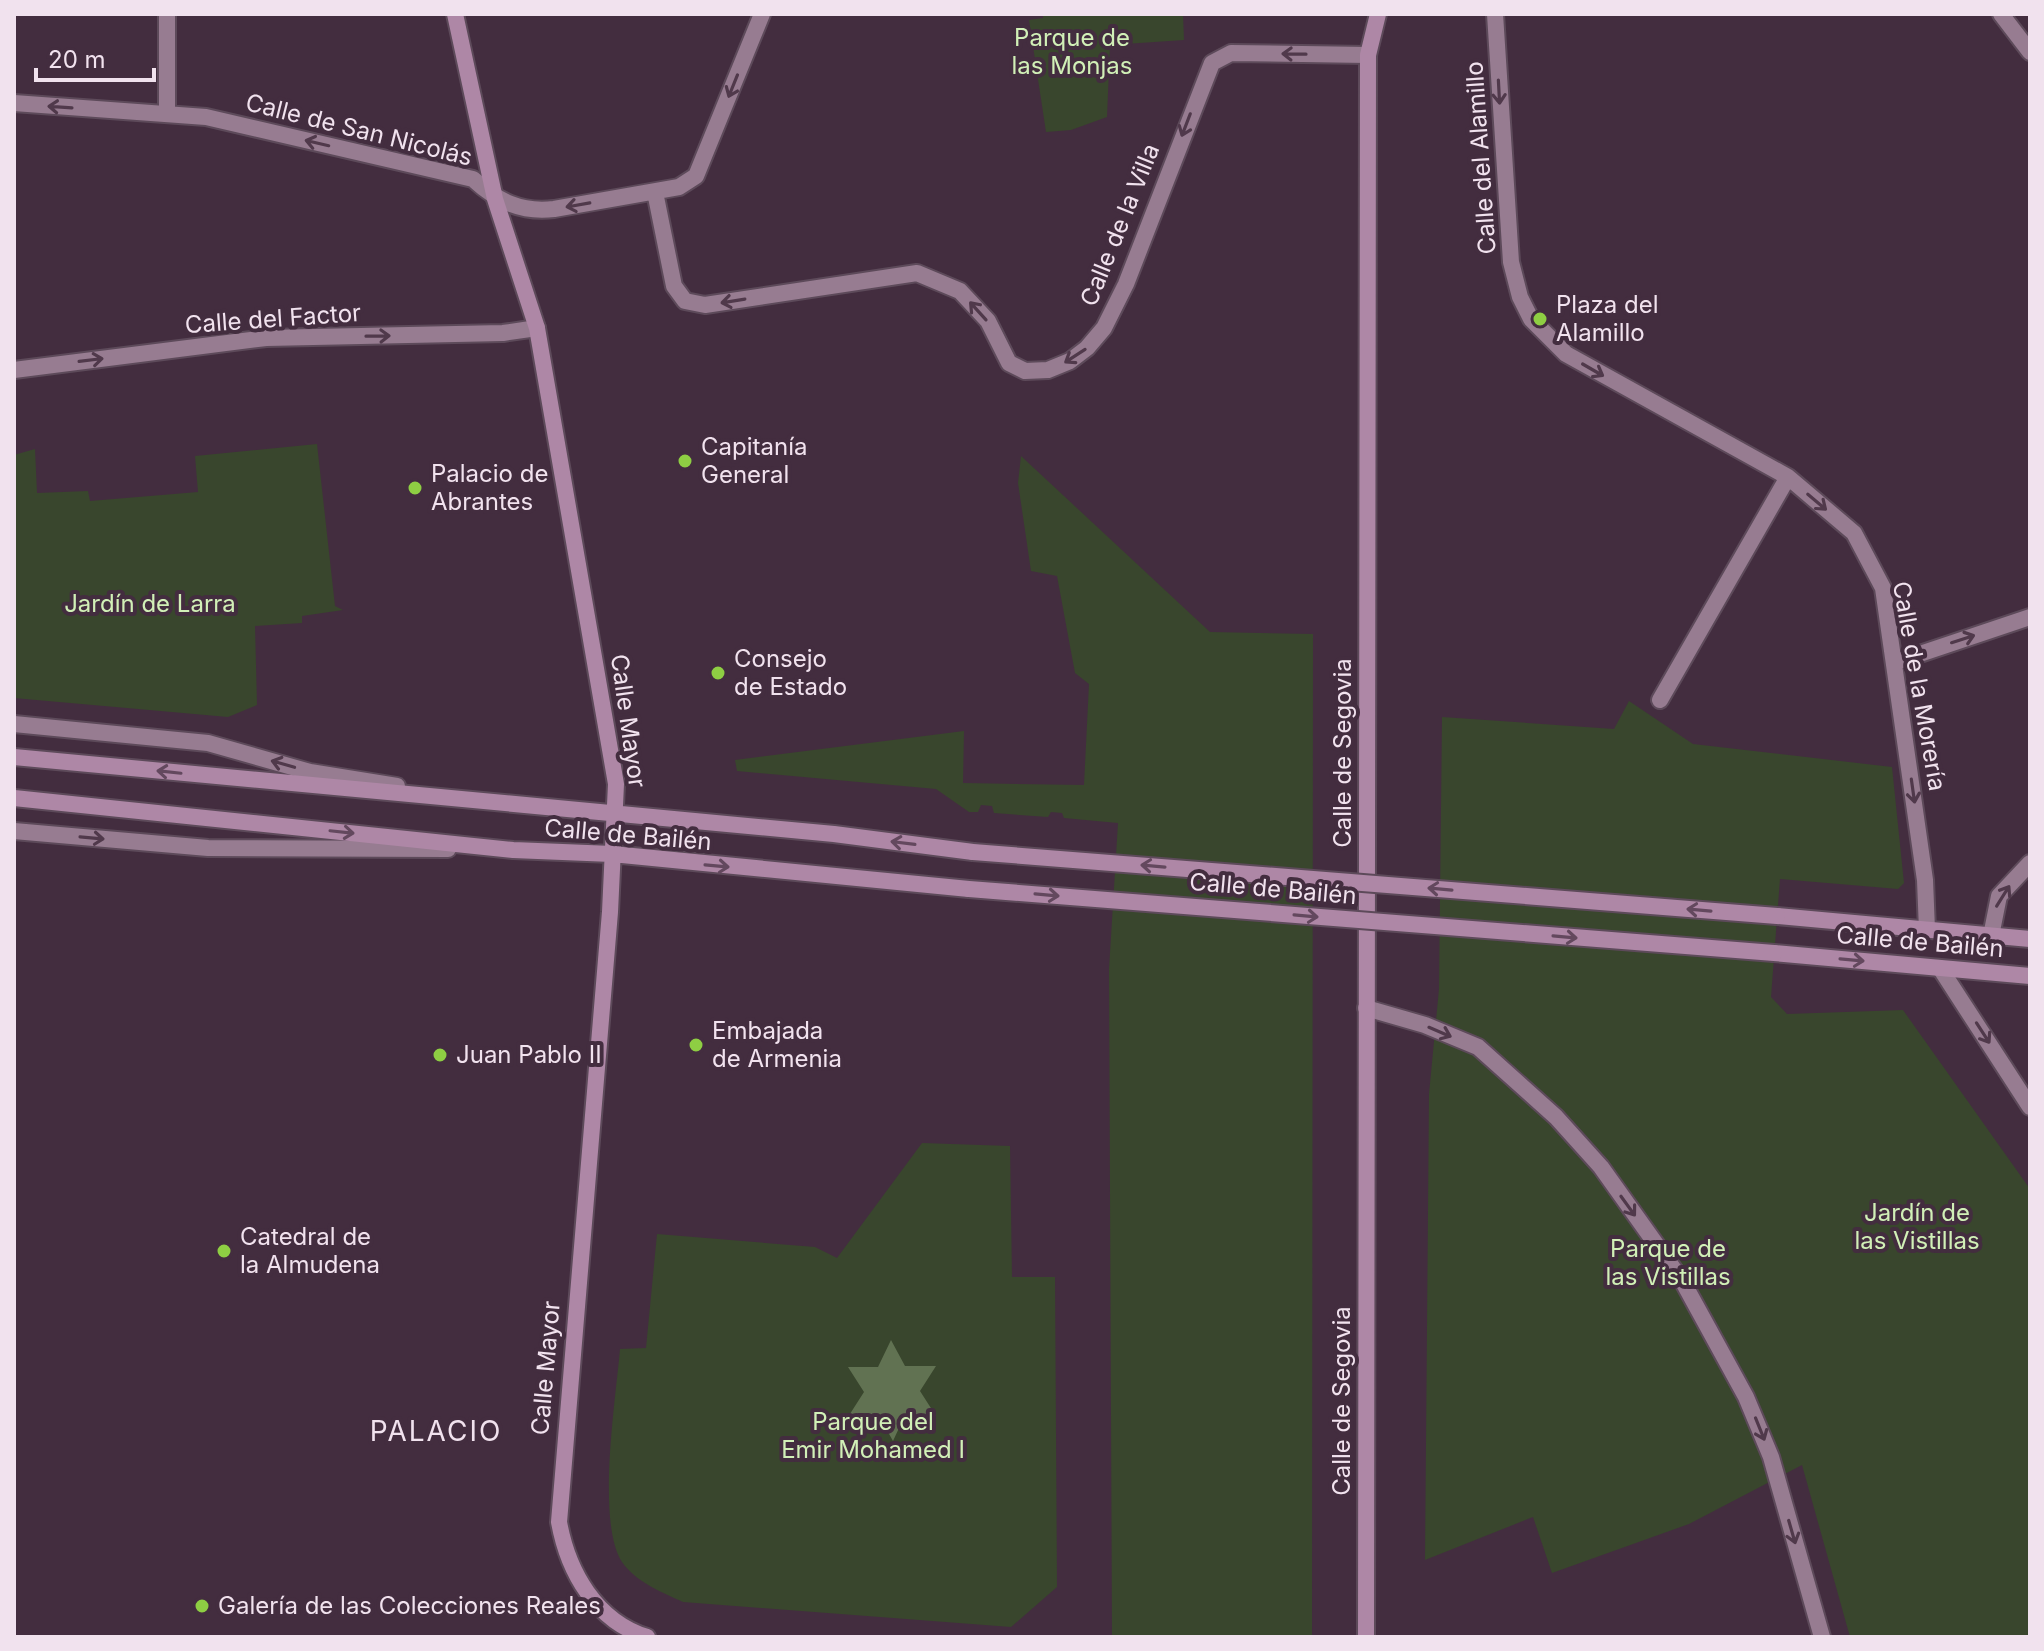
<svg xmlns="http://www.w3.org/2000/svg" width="2044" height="1651" viewBox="0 0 2044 1651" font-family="Inter,sans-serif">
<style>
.green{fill:#39462d}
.water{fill:#617252}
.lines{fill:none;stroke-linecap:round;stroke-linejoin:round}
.street-casing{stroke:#5d4a5a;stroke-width:20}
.secondary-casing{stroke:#5d4a5a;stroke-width:20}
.street{stroke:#977c91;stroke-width:16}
.secondary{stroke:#ae87a6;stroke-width:16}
.secondary-bridge-casing{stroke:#5d4a5a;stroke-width:20;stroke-linecap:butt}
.secondary-bridge{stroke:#ae87a6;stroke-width:16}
.oneway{stroke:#50394b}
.oneway2{stroke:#63485e}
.poi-dot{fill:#8ece43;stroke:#432d3f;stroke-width:3}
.labels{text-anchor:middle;stroke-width:8;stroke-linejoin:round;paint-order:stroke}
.park-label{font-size:24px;fill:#d1f0b7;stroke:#432d3f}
.street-label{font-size:24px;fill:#f1e2ee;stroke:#432d3f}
.poi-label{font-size:24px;fill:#f1e2ee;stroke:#432d3f;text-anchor:start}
.quarter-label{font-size:28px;letter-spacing:2px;fill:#f1e2ee;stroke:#432d3f}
</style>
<rect width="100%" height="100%" fill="#432d3f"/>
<path class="green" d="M1043,14H1183L1184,40L1110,45L1107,117L1071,130L1046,132L1029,20L1043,18Z
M317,444L335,606L343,610L302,616V623L255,626L257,705L228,717L14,698V455L35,449L37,493L88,491L90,501L198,492L195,456Z
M1021,456L1210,632L1313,634L1312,1637H1112L1109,969L1118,823L1064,818L1062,813L1051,812L1048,817L994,813L992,806L981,805L978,812H969L936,789L737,771L735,760L964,731L963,783L1084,785L1089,684L1075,673L1057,576L1031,571L1018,483Z
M1629,701L1693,744L1892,767L1904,883L1898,889L1780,879L1771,997L1787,1014L1903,1010L2030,1189V1637H1850L1802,1465L1689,1524L1552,1573L1533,1517L1425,1560L1429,1094L1439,989L1442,717L1614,729Z
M922,1143L1010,1146L1012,1277H1055L1057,1587L1011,1627L683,1602C661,1592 636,1582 622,1562C596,1522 616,1398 620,1349L646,1348L657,1234L815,1247L837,1258Z"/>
<path class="water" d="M891,1340L905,1366H936L920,1391L936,1416L905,1415L893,1441L879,1416L848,1417L864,1392L848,1367H878Z"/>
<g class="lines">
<g class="street-casing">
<path id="street" d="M167,14V114
M1495,14L1511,262L1520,297L1531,319L1566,354L1788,477L1854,533L1883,588L1925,880L1927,930
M2001,14L2030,52
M14,103L206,117L473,179C497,201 521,213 554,209L679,187L696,176L762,14
M655,192L674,286L685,301L705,305L917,273L960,291L988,321L1009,363L1025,371L1048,370L1070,361L1087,348L1104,328L1126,284L1212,63L1231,53L1368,55
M14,370L266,338L503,333L537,328
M1896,662L2030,617
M1660,700L1788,477
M14,724L208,743L310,772L397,786
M14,831L208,848L448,849
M1991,936L1999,896L2030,863
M1940,968L2030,1107
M1366,1008L1425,1025L1478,1047L1556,1117L1601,1167L1683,1282L1746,1397L1771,1457L1822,1637"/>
</g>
<g class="secondary-casing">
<path id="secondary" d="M455,14L495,199L537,328L616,784L610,912L559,1522C568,1572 596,1621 647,1637
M14,757L834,834L973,852
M14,798L513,850L612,854L969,889
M1777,916L2030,939
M1774,953L2030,976
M1366,1637L1368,55L1378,14"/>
</g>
<use href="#street" class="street"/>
<use href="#secondary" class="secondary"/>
<g class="secondary-bridge-casing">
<path id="secondary-bridge" d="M973,852L1777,916
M969,889L1774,953"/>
</g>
<use href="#secondary-bridge" class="secondary-bridge"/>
</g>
<defs><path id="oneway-shaft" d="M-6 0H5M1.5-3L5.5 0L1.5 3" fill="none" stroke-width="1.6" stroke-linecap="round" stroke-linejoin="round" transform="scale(2)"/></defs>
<g class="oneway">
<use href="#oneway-shaft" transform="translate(1294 54) rotate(-179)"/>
<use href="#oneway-shaft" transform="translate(733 86) rotate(112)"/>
<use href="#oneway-shaft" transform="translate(1499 92) rotate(87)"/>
<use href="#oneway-shaft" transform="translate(60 107) rotate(-176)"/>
<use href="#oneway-shaft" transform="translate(1186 125) rotate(111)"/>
<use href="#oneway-shaft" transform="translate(317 143) rotate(-167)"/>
<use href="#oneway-shaft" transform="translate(578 205) rotate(170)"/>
<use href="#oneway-shaft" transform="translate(733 301) rotate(171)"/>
<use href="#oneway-shaft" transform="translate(978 311) rotate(-132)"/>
<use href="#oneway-shaft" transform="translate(378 336) rotate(-1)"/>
<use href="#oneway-shaft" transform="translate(1075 356) rotate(147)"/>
<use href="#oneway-shaft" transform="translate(91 360) rotate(-7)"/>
<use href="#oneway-shaft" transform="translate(1593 370) rotate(30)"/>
<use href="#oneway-shaft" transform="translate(1817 502) rotate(40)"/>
<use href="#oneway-shaft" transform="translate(1963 639) rotate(-18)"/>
<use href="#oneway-shaft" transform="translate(283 764) rotate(-164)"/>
<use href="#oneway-shaft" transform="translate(1913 791) rotate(82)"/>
<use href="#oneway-shaft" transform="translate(92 838) rotate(5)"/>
<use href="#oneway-shaft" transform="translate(2003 896) rotate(-58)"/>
<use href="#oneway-shaft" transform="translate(1440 1032) rotate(23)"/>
<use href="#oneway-shaft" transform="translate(1983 1033) rotate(57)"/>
<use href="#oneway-shaft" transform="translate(1628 1206) rotate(54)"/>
<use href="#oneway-shaft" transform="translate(1760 1429) rotate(68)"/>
<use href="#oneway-shaft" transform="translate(1792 1532) rotate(74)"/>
</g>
<g class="oneway2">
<use href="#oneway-shaft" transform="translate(169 772) rotate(-174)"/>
<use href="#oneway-shaft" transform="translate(342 832) rotate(6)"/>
<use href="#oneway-shaft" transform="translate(903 843) rotate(-173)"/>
<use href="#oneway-shaft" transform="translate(717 866) rotate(5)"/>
<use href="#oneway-shaft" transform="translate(1153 866) rotate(-175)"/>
<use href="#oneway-shaft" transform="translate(1440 889) rotate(-175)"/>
<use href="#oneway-shaft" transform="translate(1047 895) rotate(5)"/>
<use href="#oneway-shaft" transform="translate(1699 910) rotate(-175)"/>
<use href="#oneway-shaft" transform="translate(1306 916) rotate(5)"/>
<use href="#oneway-shaft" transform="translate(1565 937) rotate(5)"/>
<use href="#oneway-shaft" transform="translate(1852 960) rotate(5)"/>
</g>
<g class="poi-dot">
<circle cx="1540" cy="319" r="8"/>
<circle cx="685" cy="461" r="8"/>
<circle cx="415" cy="488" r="8"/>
<circle cx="718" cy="673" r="8"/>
<circle cx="696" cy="1045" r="8"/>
<circle cx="440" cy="1055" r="8"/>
<circle cx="224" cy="1251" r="8"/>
<circle cx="202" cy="1606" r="8"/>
</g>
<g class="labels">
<g class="park-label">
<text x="1072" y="46">Parque de<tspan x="1072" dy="28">las Monjas</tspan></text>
<text x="150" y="612">Jardín de Larra</text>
<text x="1917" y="1221">Jardín de<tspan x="1917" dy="28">las Vistillas</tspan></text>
<text x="1668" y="1257">Parque de<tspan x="1668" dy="28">las Vistillas</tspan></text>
<text x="873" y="1430">Parque del<tspan x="873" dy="28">Emir Mohamed I</tspan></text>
</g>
<g class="street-label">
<text transform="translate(359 130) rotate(14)" y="8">Calle de San Nicolás</text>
<text transform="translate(1481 158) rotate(-94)" y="8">Calle del Alamillo</text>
<text transform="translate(1120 225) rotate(-68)" y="8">Calle de la Villa</text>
<text transform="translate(273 319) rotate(-4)" y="8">Calle del Factor</text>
<text transform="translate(1919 686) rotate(80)" y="8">Calle de la Morería</text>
<text transform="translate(628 721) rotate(82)" y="8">Calle Mayor</text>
<text transform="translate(1343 753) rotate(-90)" y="8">Calle de Segovia</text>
<text transform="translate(628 835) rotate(5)" y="8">Calle de Bailén</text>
<text transform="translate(1273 889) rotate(5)" y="8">Calle de Bailén</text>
<text transform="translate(1920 942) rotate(5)" y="8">Calle de Bailén</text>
<text transform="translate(546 1368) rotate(-85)" y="8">Calle Mayor</text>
<text transform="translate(1342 1401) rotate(-90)" y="8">Calle de Segovia</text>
</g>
<g class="poi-label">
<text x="1556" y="313">Plaza del<tspan x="1556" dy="28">Alamillo</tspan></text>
<text x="701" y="455">Capitanía<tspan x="701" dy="28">General</tspan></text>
<text x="431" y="482">Palacio de<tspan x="431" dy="28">Abrantes</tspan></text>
<text x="734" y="667">Consejo<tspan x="734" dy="28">de Estado</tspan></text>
<text x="712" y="1039">Embajada<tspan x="712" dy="28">de Armenia</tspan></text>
<text x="456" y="1063">Juan Pablo II</text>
<text x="240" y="1245">Catedral de<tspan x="240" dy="28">la Almudena</tspan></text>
<text x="218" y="1614">Galería de las Colecciones Reales</text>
</g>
<g class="quarter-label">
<text x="436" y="1441">PALACIO</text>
</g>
</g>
<rect width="2044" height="1651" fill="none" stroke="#f1e2ee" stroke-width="32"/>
<path d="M36 68v12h118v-12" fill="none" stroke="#f1e2ee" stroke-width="4"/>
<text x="48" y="68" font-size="24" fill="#f1e2ee" stroke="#432d3f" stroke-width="6" paint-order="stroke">20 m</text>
</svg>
